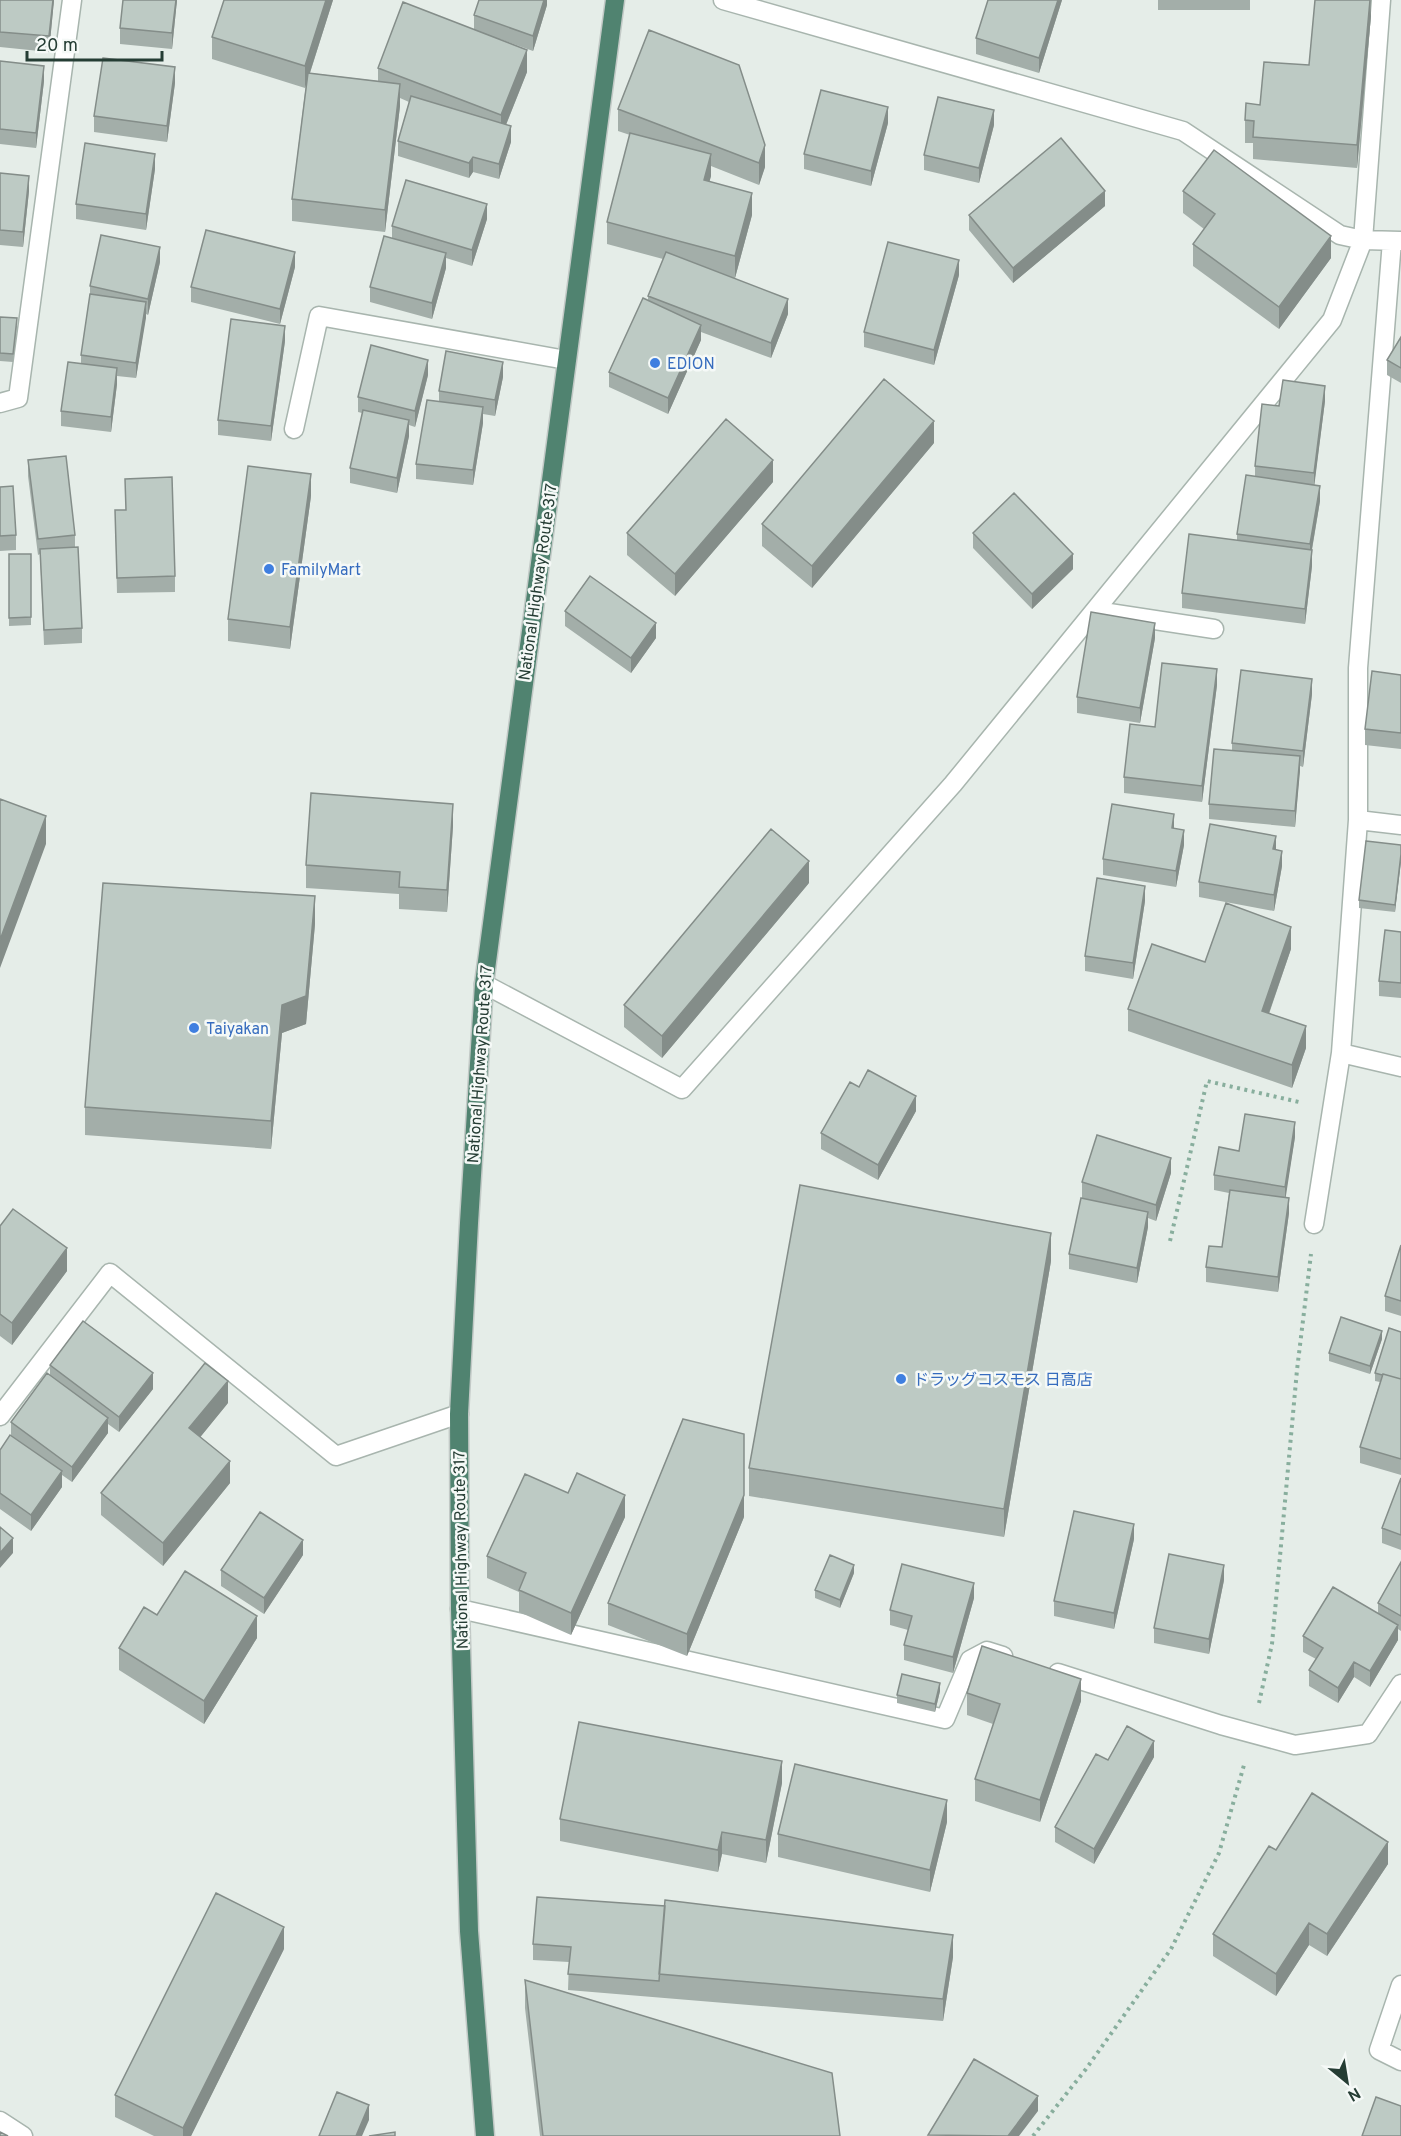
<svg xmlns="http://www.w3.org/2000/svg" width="1401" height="2136" viewBox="0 0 1401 2136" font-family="Overpass,'Noto Sans JP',sans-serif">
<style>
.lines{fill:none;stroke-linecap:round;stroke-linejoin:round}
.minor-casing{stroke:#a8b5ae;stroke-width:21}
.trunk-casing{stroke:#c2c9c6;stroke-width:21}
.path{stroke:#88ae9d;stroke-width:4;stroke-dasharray:3 4.5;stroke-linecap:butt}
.minor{stroke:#fff;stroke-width:18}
.trunk{stroke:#508370;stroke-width:18}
.wall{fill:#a3aea9}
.shaded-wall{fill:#848d89}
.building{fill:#bdcac4;stroke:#848d89;stroke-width:1.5}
.shop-dot{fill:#3f7fe0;stroke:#f5f9f7;stroke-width:2}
.labels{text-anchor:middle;stroke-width:5;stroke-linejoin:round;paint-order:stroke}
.shop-label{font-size:16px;fill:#366cbe;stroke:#f5f9f7;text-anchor:start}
.street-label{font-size:16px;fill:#253d34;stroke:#f5f9f7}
</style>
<rect width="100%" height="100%" fill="#e5ede8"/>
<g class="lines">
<g class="minor-casing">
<path id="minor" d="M723,0L1183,131L1340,235L1363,240L1401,241
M1392,241L1358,668V820L1341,1053L1401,1067
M0,403L18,398L72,0
M294,429L319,316L566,360
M1096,611L1214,629
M1358,820L1401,825
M484,984L682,1089L953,784L1332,320L1363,240L1381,0
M1314,1224L1341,1053
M0,1416L110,1273L336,1456L459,1414
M460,1609L945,1719L970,1660L987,1651L1003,1656
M1058,1673L1221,1725L1295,1745L1368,1734L1401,1684
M1401,1985L1379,2050L1401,2061
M0,2121L23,2136"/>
</g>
<g class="trunk-casing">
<path id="trunk" d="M485,2136L469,1931L460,1609L459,1414L469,1223L484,984L615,0"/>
</g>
<path class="path" d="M1170,1241L1207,1081L1299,1102
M1259,1703L1272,1644L1297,1370L1311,1254
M1033,2136L1086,2069L1171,1949L1219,1853L1244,1765"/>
<use href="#minor" class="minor"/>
<use href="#trunk" class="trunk"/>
</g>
<path class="wall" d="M0,0H54L49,52L0,47Z
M177,0L172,49L120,44V28Z
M333,0L310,73L378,81V68L474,30V15L547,0V5L533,51L500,39L527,72L506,125L511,142L499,179L473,172L469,178L398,156V141L409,102L400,98V106L385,232L292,221V199L306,84L305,88L212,59V37Z
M988,0H1062L1039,73L976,54V38Z
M1158,0H1250V10H1158Z
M1371,0V16L1357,168L1253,159V143H1245V120L1260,105L1309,65Z
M649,30L765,167L759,185L711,166V176L709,182L752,215L735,278L788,314L771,358L701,332V340L668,414L609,387V372L648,300V296L663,259L607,244V222L630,135L618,131V109Z
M0,61L44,81L36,148L0,144Z
M175,83L167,142L94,132V116Z
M888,123L871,186L804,169V154Z
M994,125L979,183L924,170V155Z
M155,169L146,230L76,219V204Z
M0,173L29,191L23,247L0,245Z
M1183,191L1331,258L1279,329L1193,266V244L1204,229L1183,213Z
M1105,206L1013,283L969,230V215Z
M487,219L472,266L446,258V268L432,319L370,302V287L392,238V226Z
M160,262L148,315L146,314L136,378L117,376V384L111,432L61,426V411L81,364V355L90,295V286Z
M295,267L280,324L191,302V287Z
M959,275L934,365L864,347V332Z
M0,317L17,326L13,362L0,361Z
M1401,337V383L1387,375V360Z
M285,341L271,441L218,435V420Z
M428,375L415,427L409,425V436L397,493L350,483V468L362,413L358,412V397Z
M503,377L495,416L483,414V423L473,485L416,479V464L439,402V391Z
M1325,401L1314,485L1320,501L1312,550V566L1305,624L1182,608V593L1237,540V534L1255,477V466L1279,406Z
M934,443L812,588L762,546V524Z
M28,460L75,535V547L82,628V643L44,645L40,554L38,555L28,476Z
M773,482L675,596L627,555V533Z
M0,487L16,535V550L0,551Z
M311,496L290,649L228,641V619Z
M115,510L175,576V592L117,593Z
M973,533L1073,569L1032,609L973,548Z
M9,554H31V625L9,626Z
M565,611L656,638L631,673L565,626Z
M1155,638L1140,723L1077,713V697Z
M1401,675V749L1365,745V729Z
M1217,685L1202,802L1124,793V777L1155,727Z
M1312,694L1303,767L1300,766L1295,827L1209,819V804L1232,750V743Z
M453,826L447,912L399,909V894L306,888V865Z
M1174,829L1184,845L1176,887L1103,875V859Z
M1401,845L1395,912L1359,908V900Z
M1276,849L1282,866L1274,911L1199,897V882Z
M809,883L662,1058L624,1027V1005Z
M1145,901L1133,979L1085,971V956Z
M315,924L306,1024L282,1033L271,1149L85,1135V1107Z
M1401,932V998L1379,996V981Z
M1291,949L1269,1014L1306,1048L1292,1088L1128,1031V1009L1205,962Z
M859,1087L916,1111L878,1180L821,1149V1133Z
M1295,1137L1285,1197L1289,1213L1278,1292L1206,1282V1267L1222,1247L1229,1193L1214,1190V1175L1239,1151Z
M1171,1173L1156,1221L1148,1218V1227L1137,1283L1069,1269V1254L1082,1197V1182Z
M0,1226L67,1271L12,1345L0,1336Z
M1401,1245V1316L1385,1311V1296Z
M1051,1261L1004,1537L749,1496V1468Z
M1401,1332V1475L1360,1463V1447L1380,1382L1375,1381V1373Z
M1382,1339L1370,1374L1329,1361V1353Z
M50,1365L153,1389L119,1432L108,1424V1433L72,1482L62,1475V1487L31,1531L0,1509V1450L11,1435V1422L50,1375Z
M228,1403L200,1437L230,1483L163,1566L101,1515V1493Z
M1401,1478V1550L1382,1543V1528Z
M568,1493L625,1517L571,1635L519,1612V1592L487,1578V1556Z
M744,1517L687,1656L608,1625V1603Z
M1134,1539L1114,1629L1054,1616V1601Z
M303,1555L264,1614L221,1586V1570Z
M1401,1562V1631L1398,1629V1640L1370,1687L1354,1677L1338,1703L1309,1686V1670L1316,1659L1303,1652V1636L1378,1614V1603Z
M854,1573L840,1608L815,1598V1590Z
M1224,1580L1209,1654L1154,1643V1628Z
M974,1598L953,1673L904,1660V1645L908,1630L890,1625V1610Z
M157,1615L257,1638L204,1724L119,1670V1648Z
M940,1691L935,1712L897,1703V1695Z
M967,1693L1081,1701L1040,1822L975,1801V1779L993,1724L967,1715Z
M1154,1757L1094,1864L1055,1842V1827L1108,1760Z
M782,1783L766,1863L722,1854L718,1872L560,1841V1819Z
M947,1822L930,1892L778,1857V1834Z
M1276,1850L1388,1864L1327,1956L1309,1945L1276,1996L1213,1956V1934Z
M533,1944L953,1957L943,2021L568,1990L569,1962L533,1960Z
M284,1949L191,2136H154L115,2117V2095Z
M525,1980L840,2136H540L525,2008Z"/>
<path class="shaded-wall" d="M53,0H54L49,52V36Z
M176,0H177L172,49V33Z
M326,0H333L305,88V66Z
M544,0H547V5L533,51V36Z
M1058,0H1062L1039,73V58Z
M1370,0L1371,16L1357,168V145Z
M527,50V72L501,137V115Z
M44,66V81L36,148V133Z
M175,67V83L167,142V126Z
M400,84V106L385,232V210Z
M888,107V123L871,186V171Z
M994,110V125L979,183V168Z
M511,126V142L499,179V164Z
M765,145V167L759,185V163Z
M155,154V169L146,230V214Z
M711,154V176L704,202V180Z
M473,157V172L469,178V163Z
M29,176V191L23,247V232Z
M1105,191V206L1013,283V268Z
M752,193V215L735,278V256Z
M487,204V219L472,266V250Z
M1331,236V258L1279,329V307Z
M160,247V262L148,315V299Z
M295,252V267L280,324V309Z
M446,253V268L432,319V303Z
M959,260V275L934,365V350Z
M788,299V314L771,358V343Z
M146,302V318L136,378V363Z
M701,325V340L668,414V398Z
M285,326V341L271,441V426Z
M428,360V375L415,427V411Z
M503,362V377L495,416V400Z
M117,368V384L111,432V417Z
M1325,386V401L1314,488V473Z
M483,407V423L473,485V470Z
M409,420V436L397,493V478Z
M934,421V443L812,588V566Z
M773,460V482L675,596V574Z
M311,474V496L290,649V627Z
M1320,486V501L1310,560V544Z
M1312,550V566L1305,624V609Z
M1073,554V569L1032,609V594Z
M656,623V638L631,673V658Z
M1155,623V638L1140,723V708Z
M1217,669V685L1202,802V786Z
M1312,679V694L1303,767V751Z
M1300,756V771L1295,827V811Z
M453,804V826L447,912V890Z
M1174,814V829L1172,828Z
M46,816V844L0,968V940Z
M1184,830V845L1176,887V871Z
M1276,836V851L1273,849Z
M1282,851V866L1274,911V895Z
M1401,854V862L1395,912V905Z
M809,861V883L662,1058V1036Z
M1145,886V901L1133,979V963Z
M315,896V924L306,1024L282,1033L271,1149V1121L282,1005Z
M1291,927V949L1262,1033V1011Z
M1306,1026V1048L1292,1088V1065Z
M916,1096V1111L878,1180V1165Z
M1295,1122V1137L1285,1202V1187Z
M1171,1158V1173L1156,1221V1205Z
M1289,1198V1213L1278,1292V1277Z
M1148,1212V1227L1137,1283V1268Z
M1051,1233V1261L1004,1537V1509Z
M67,1248V1271L12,1345V1323Z
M1382,1331V1339L1370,1374V1366Z
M153,1373V1389L119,1432V1417Z
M228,1381V1403L189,1451V1428Z
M108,1418V1433L72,1482V1467Z
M230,1461V1483L163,1566V1543Z
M62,1471V1487L31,1531V1515Z
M625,1495V1517L571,1635V1613Z
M744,1495V1517L687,1656V1634Z
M1134,1524V1539L1114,1629V1613Z
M13,1538V1553L0,1568V1553Z
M303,1540V1555L264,1614V1598Z
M854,1565V1573L840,1608V1600Z
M1224,1565V1580L1209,1654V1639Z
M974,1583V1598L953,1673V1657Z
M257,1616V1638L204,1724V1701Z
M1398,1625V1640L1370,1687V1671Z
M1354,1662V1677L1338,1703V1688Z
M1081,1679V1701L1040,1822V1800Z
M940,1683V1691L935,1712V1704Z
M1154,1741V1757L1094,1864V1849Z
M782,1761V1783L766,1863V1840Z
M947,1800V1822L930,1892V1870Z
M722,1832V1854L718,1872V1850Z
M1388,1842V1864L1327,1956V1934Z
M1309,1923V1945L1276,1996V1974Z
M284,1927V1949L191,2136H183V2128Z
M953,1935V1957L943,2021V1999Z
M1038,2096V2111L1019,2136H1008Z
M369,2105V2120L362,2136H356Z"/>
<path class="building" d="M0,0H53L49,36L0,32Z
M123,0H176L172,33L120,28Z
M224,0H326L305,66L212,37Z
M479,0H544L533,36L474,15Z
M988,0H1058L1039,58L976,38Z
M1315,0H1370L1357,145L1253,137L1254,121L1245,120L1246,103L1260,105L1264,62L1309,65Z
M403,2L527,50L501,115L378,68Z
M649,30L739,65L765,145L759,163L618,109Z
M103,58L175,67L167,126L94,116Z
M0,61L44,66L36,133L0,129Z
M308,73L400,84L385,210L292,199Z
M821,90L888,107L871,171L804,154Z
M411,96L511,126L499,164L473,157L469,163L398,141Z
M938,97L994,110L979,168L924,155Z
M630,133L711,154L704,180L752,193L735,256L607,222Z
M1061,138L1105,191L1013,268L969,215Z
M85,143L155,154L146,214L76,204Z
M1214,150L1331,236L1279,307L1193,244L1215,214L1183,191Z
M0,173L29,176L23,232L0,230Z
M406,180L487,204L472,250L392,226Z
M206,230L295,252L280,309L191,287Z
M101,235L160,247L148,299L90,286Z
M384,236L446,253L432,303L370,287Z
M888,242L959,260L934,350L864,332Z
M666,252L788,299L771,343L648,296Z
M90,294L146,302L136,363L81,355Z
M643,298L701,325L668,398L609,372Z
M0,317L17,318L13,354L0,353Z
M231,319L285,326L271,426L218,420Z
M1401,337V368L1387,360Z
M371,345L428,360L415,411L358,397Z
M446,351L503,362L495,400L439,391Z
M68,362L117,368L111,417L61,411Z
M884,379L934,421L812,566L762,524Z
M1283,380L1325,386L1314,473L1255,466L1262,404L1279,406Z
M427,400L483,407L473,470L416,464Z
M363,410L409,420L397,478L350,468Z
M726,419L773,460L675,574L627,533Z
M66,456L75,535L38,539L28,460Z
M248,466L311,474L290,627L228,619Z
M1246,475L1320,486L1310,544L1237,534Z
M172,477L175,576L117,578L115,510H126L125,479Z
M13,486L16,535L0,536V487Z
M1014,493L1073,554L1032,594L973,533Z
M1189,534L1312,550L1305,609L1182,593Z
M78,547L82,628L44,630L40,549Z
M9,554H31V617L9,618Z
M590,576L656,623L631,658L565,611Z
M1091,612L1155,623L1140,708L1077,697Z
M1162,663L1217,669L1202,786L1124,777L1130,724L1155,727Z
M1241,670L1312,679L1303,751L1232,743Z
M1372,671L1401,675V733L1365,729Z
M1214,749L1300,756L1295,811L1209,804Z
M311,793L453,804L447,890L399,887L400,872L306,865Z
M0,799L46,816L0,940Z
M1112,804L1174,814L1172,828L1184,830L1176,871L1103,859Z
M1210,824L1276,836L1273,849L1282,851L1274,895L1199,882Z
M771,829L809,861L662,1036L624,1005Z
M1366,841L1401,845V854L1395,905L1359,900Z
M1097,878L1145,886L1133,963L1085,956Z
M103,883L315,896L306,996L282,1005L271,1121L85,1107Z
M1226,903L1291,927L1262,1011L1306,1026L1292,1065L1128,1009L1152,944L1205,962Z
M1385,930L1401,932V983L1379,981Z
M868,1070L916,1096L878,1165L821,1133L850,1082L859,1087Z
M1245,1114L1295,1122L1285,1187L1214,1175L1219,1147L1239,1151Z
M1097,1135L1171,1158L1156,1205L1082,1182Z
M800,1185L1051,1233L1004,1509L749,1468Z
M1230,1190L1289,1198L1278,1277L1206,1267L1209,1246L1222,1247Z
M1081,1198L1148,1212L1137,1268L1069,1254Z
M13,1209L67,1248L12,1323L0,1314V1226Z
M1401,1245V1301L1385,1296Z
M1341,1317L1382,1331L1370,1366L1329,1353Z
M83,1321L153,1373L119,1417L50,1365Z
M1389,1328L1401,1332V1379L1383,1374L1382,1375L1375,1373Z
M205,1363L228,1381L189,1428L230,1461L163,1543L101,1493Z
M47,1373L108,1418L72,1467L11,1422Z
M1383,1374L1401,1379V1459L1360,1447Z
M683,1419L744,1434V1495L687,1634L608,1603Z
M10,1435L62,1471L31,1515L0,1493V1450Z
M577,1473L625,1495L571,1613L519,1590L526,1573L487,1556L525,1474L568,1493Z
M1401,1478V1535L1382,1528Z
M1074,1511L1134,1524L1114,1613L1054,1601Z
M260,1512L303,1540L264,1598L221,1570Z
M0,1527L13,1538L0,1553Z
M1169,1554L1224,1565L1209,1639L1154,1628Z
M830,1555L854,1565L840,1600L815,1590Z
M1401,1562V1616L1378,1603Z
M902,1564L974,1583L953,1657L904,1645L912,1616L890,1610Z
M185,1571L257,1616L204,1701L119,1648L144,1607L157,1615Z
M1333,1587L1398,1625L1370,1671L1354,1662L1338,1688L1309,1670L1323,1648L1303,1636Z
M982,1646L1081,1679L1040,1800L975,1779L1000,1704L967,1693Z
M902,1674L940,1683L935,1704L897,1695Z
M579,1722L782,1761L766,1840L722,1832L718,1850L560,1819Z
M1127,1726L1154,1741L1094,1849L1055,1827L1096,1754L1108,1760Z
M795,1764L947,1800L930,1870L778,1834Z
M1312,1793L1388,1842L1327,1934L1309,1923L1276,1974L1213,1934L1269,1846L1276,1850Z
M216,1893L284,1927L183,2128L115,2095Z
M537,1897L665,1906L659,1981L568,1974L571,1947L533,1944Z
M665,1900L953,1935L943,1999L659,1974Z
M525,1980L832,2073L840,2136H543Z
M974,2059L1038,2096L1008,2136L928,2135Z
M337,2092L369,2105L356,2136H319Z
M1376,2097L1401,2106V2136H1362Z
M0,2132L8,2136H0Z
M395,2132V2136H369Z"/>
<g class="shop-dot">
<circle cx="655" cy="363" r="6"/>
<circle cx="269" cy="569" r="6"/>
<circle cx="194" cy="1028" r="6"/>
<circle cx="901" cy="1379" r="6"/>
</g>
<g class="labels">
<g class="shop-label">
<text x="667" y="369">EDION</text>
<text x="281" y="575">FamilyMart</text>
<text x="206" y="1034">Taiyakan</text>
<text x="913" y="1385">ドラッグコスモス 日高店</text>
</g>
<g class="street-label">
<text transform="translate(537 582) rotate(-82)" y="6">National Highway Route 317</text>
<text transform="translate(479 1064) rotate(-86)" y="6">National Highway Route 317</text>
<text transform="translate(460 1550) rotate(-91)" y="6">National Highway Route 317</text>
</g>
</g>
<g transform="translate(1347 2082) rotate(150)" stroke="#f5f9f7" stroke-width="4.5" paint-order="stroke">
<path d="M0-4.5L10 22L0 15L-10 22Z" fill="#253d34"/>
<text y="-9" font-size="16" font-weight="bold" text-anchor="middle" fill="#253d34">N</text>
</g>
<path d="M27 51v9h135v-9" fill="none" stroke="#253d34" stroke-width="3"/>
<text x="36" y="51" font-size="18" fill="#253d34" stroke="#f5f9f7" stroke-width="4.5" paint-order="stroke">20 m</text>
</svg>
